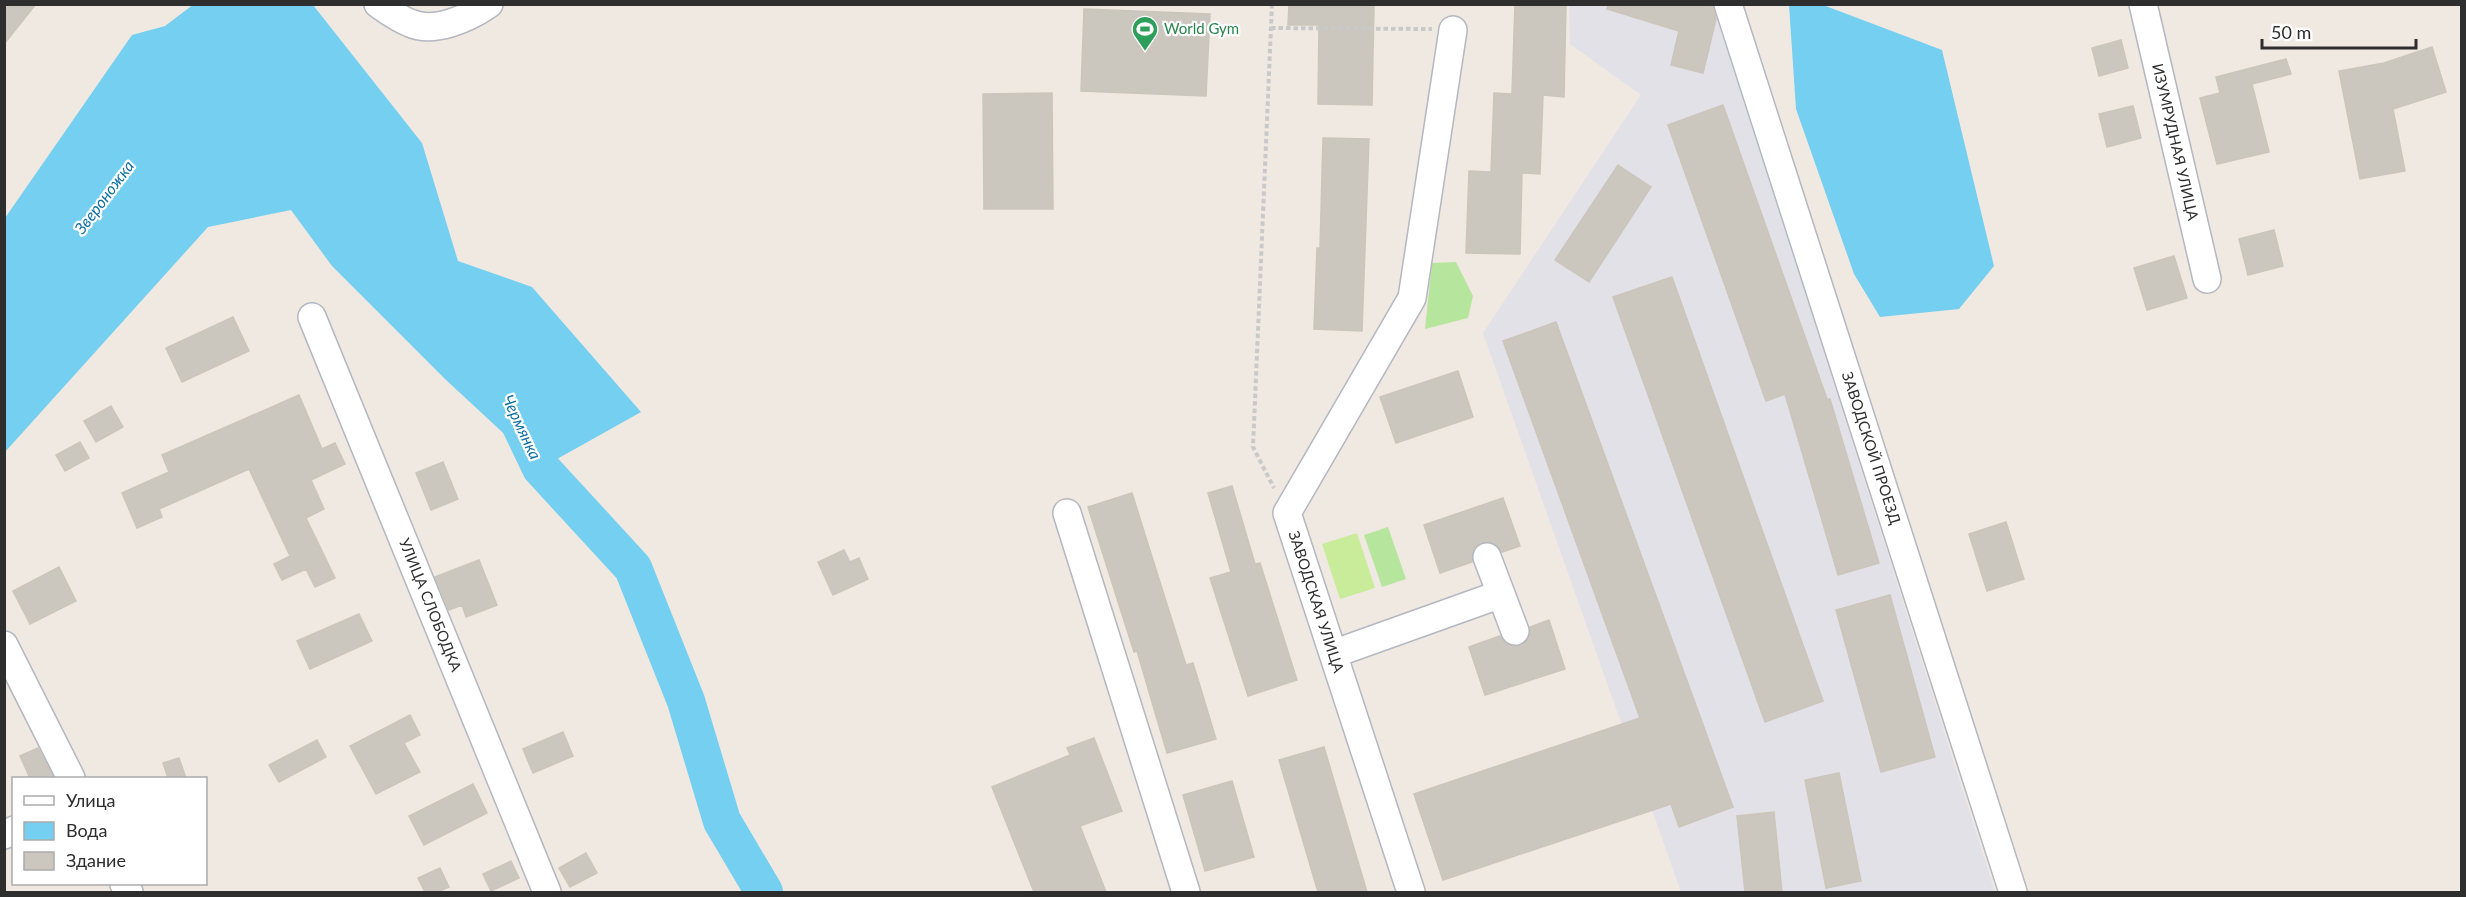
<svg xmlns="http://www.w3.org/2000/svg" width="2466" height="897" viewBox="0 0 2466 897" font-family="Lato,sans-serif">
<style>
.industrial{fill:#e3e1e8}
.green{fill:#b6e59e}
.pitch{fill:#c9ec9a}
.water{fill:#75cff0}
.lines{fill:none;stroke-linecap:round;stroke-linejoin:round}
.river{stroke:#75cff0;stroke-width:38}
.building{fill:#cbc7bf;stroke:#cbc5ba;stroke-width:1.5}
.minor-casing{stroke:#b4b7c1;stroke-width:30}
.path{stroke:#c9c9c9;stroke-width:4;stroke-dasharray:4.5 3;stroke-linecap:butt}
.minor{stroke:#fff;stroke-width:27}
.labels{text-anchor:middle;stroke-width:4.5;stroke-linejoin:round;paint-order:stroke}
.leisure-label{font-size:15px;fill:#27864d;stroke:#fff;text-anchor:start}
.street-label{font-size:15px;fill:#2e2e2e;stroke:#fff}
.water-label{font-size:16px;font-style:italic;fill:#0d6fa3;stroke:#fff}
</style>
<rect width="100%" height="100%" fill="#efe9e1"/>
<path class="industrial" d="M1569,5H1712L1716,12L1995,892H1681L1483,333L1641,95L1570,44Z"/>
<path class="green" d="M1456,262L1473,296L1468,318L1425,329L1432,263Z
M1388,527L1406,579L1382,587L1364,535Z"/>
<path class="pitch" d="M1357,533L1375,588L1340,599L1322,544Z"/>
<path class="water" d="M194,4L313,5L422,143L458,261L532,287L641,412L541,468L445,379L332,266L291,210L208,227L5,452V218L132,35L165,26Z
M1789,5H1823L1942,50L1994,266L1959,309L1880,317L1854,274L1796,109Z"/>
<g class="lines">
<path class="river" d="M519,422L541,468L633,568L686,701L722,821L764,892"/>
</g>
<path class="building" d="M4,4H36L4,44Z
M1289,4H1374L1372,105L1318,104L1319,25H1288Z
M1515,4H1566L1564,97L1543,95L1540,174L1522,173L1520,254L1466,253L1469,171L1491,172L1494,93L1512,94Z
M1608,4H1702L1713,7L1716,19L1703,73L1671,65L1679,31L1607,9Z
M1084,9L1210,14L1206,96L1081,91Z
M2121,40L2128,68L2099,76L2092,48Z
M2432,47L2446,92L2393,109L2405,171L2360,179L2339,71L2384,63Z
M2286,59L2291,74L2252,84L2269,152L2217,164L2200,98L2220,93L2216,77Z
M1052,93L1053,209H984L983,94Z
M1723,105L1827,399H1830L1879,563L1838,575L1785,394L1766,401L1668,125Z
M2133,106L2141,138L2107,147L2099,114Z
M1323,138L1369,139L1362,331L1314,329L1317,248H1320Z
M1618,165L1651,187L1589,282L1555,260Z
M2274,230L2283,266L2248,275L2239,239Z
M2174,256L2187,298L2147,310L2134,268Z
M1672,277L1823,701L1765,722L1613,297Z
M233,317L249,351L182,382L166,348Z
M1556,322L1733,807L1679,827L1671,804L1443,880L1414,794L1640,718L1503,341Z
M1458,371L1473,417L1396,443L1380,397Z
M299,395L322,449L335,443L345,464L311,480L324,509L306,518L335,578L315,587L306,569L282,580L274,564L290,556L249,469L159,509L162,517L137,528L122,493L169,472L162,455Z
M111,406L123,427L96,442L84,421Z
M80,442L89,458L65,471L56,455Z
M443,462L458,499L431,510L416,473Z
M1232,486L1255,564L1260,563L1297,680L1248,696L1210,578L1231,572L1208,493Z
M1132,493L1186,665L1193,663L1216,739L1167,753L1137,651L1134,652L1088,507Z
M1503,498L1520,546L1502,552L1496,544L1482,542L1474,548L1472,562L1440,573L1424,525Z
M2006,522L2024,579L1987,591L1969,534Z
M844,550L850,562L859,558L868,579L833,595L818,562Z
M479,560L497,605L466,617L462,605L449,610L435,577Z
M59,567L76,601L30,624L13,591Z
M1890,595L1935,757L1881,772L1836,610Z
M359,614L372,641L310,669L297,641Z
M1549,620L1565,669L1485,695L1469,647L1500,636L1506,644L1520,646L1527,640L1530,627Z
M410,715L420,735L404,743L420,772L376,794L350,746Z
M563,732L573,756L533,773L523,749Z
M1094,738L1122,811L1080,826L1106,892H1034L992,787L1070,755L1067,748Z
M317,740L326,757L279,782L269,765Z
M1324,747L1367,892H1318L1279,760Z
M38,748L54,778H30L20,756Z
M179,758L186,778H168L163,763Z
M1839,773L1861,881L1826,888L1805,780Z
M1232,781L1254,857L1205,871L1183,795Z
M473,784L487,813L424,845L409,816Z
M1774,812L1782,892H1745L1737,816Z
M586,853L597,873L570,887L559,868Z
M511,861L519,878L491,891L483,874Z
M440,868L449,887L437,892H425L418,878Z"/>
<g class="lines">
<g class="minor-casing">
<path id="minor" d="M378,4C388,11 399,19 410,23C434,34 469,18 489,4
M1728,4L2013,892
M2143,4L2207,279
M312,317L547,892
M1067,513L1186,892
M1487,557L1515,631
M4,645L71,778
M1333,654L1501,594
M4,835L14,830
M124,884L129,892
M1411,892L1287,513L1412,298L1453,30"/>
</g>
<path class="path" d="M1272,4L1253,447L1274,488
M1271,28L1432,29"/>
<use href="#minor" class="minor"/>
</g>
<defs>
<g id="stadium-pin" transform="scale(1.35)"><path d="M0 17L-7.5 6A9.5 9.5 0 1 1 7.5 6Z" fill="#2e9e5b" stroke="#fff"/><path d="M0-5a6.5 5 0 1 0 0 10a6.5 5 0 1 0 0-10ZM-3.5-1.8h7v3.6h-7Z" fill="#fff"/></g>
</defs>
<g fill-rule="evenodd">
<use href="#stadium-pin" x="1145" y="29"/>
</g>
<g class="labels">
<g class="leisure-label">
<text x="1164" y="34">World Gym</text>
</g>
<g class="street-label">
<text transform="translate(2175 142) rotate(77)" y="5">ИЗУМРУДНАЯ УЛИЦА</text>
<text transform="translate(1871 448) rotate(72)" y="5">ЗАВОДСКОЙ ПРОЕЗД</text>
<text transform="translate(1316 602) rotate(72)" y="5">ЗАВОДСКАЯ УЛИЦА</text>
<text transform="translate(430 605) rotate(68)" y="5">УЛИЦА СЛОБОДКА</text>
</g>
<g class="water-label">
<text transform="translate(104 197) rotate(-53)" y="6">Звероножка</text>
<text transform="translate(522 427) rotate(65)" y="6">Чермянка</text>
</g>
</g>
<rect width="2466" height="897" fill="none" stroke="#2e2e2e" stroke-width="12"/>
<rect x="12" y="777" width="195" height="108" fill="#ffffff" stroke="#ababab" stroke-width="1.5"/>
<rect x="24" y="796" width="30" height="9" fill="#ffffff" stroke="#ababab" stroke-width="1.5"/>
<text x="66" y="807" font-size="18" fill="#2e2e2e">Улица</text>
<rect x="24" y="822" width="30" height="18" fill="#75cff0" stroke="#ababab" stroke-width="1.5"/>
<text x="66" y="837" font-size="18" fill="#2e2e2e">Вода</text>
<rect x="24" y="852" width="30" height="18" fill="#cbc7bf" stroke="#ababab" stroke-width="1.5"/>
<text x="66" y="867" font-size="18" fill="#2e2e2e">Здание</text>
<path d="M2262 39v9h154v-9" fill="none" stroke="#2e2e2e" stroke-width="3"/>
<text x="2271" y="39" font-size="18" fill="#2e2e2e" stroke="#ffffff" stroke-width="4.5" paint-order="stroke">50 m</text>
</svg>
